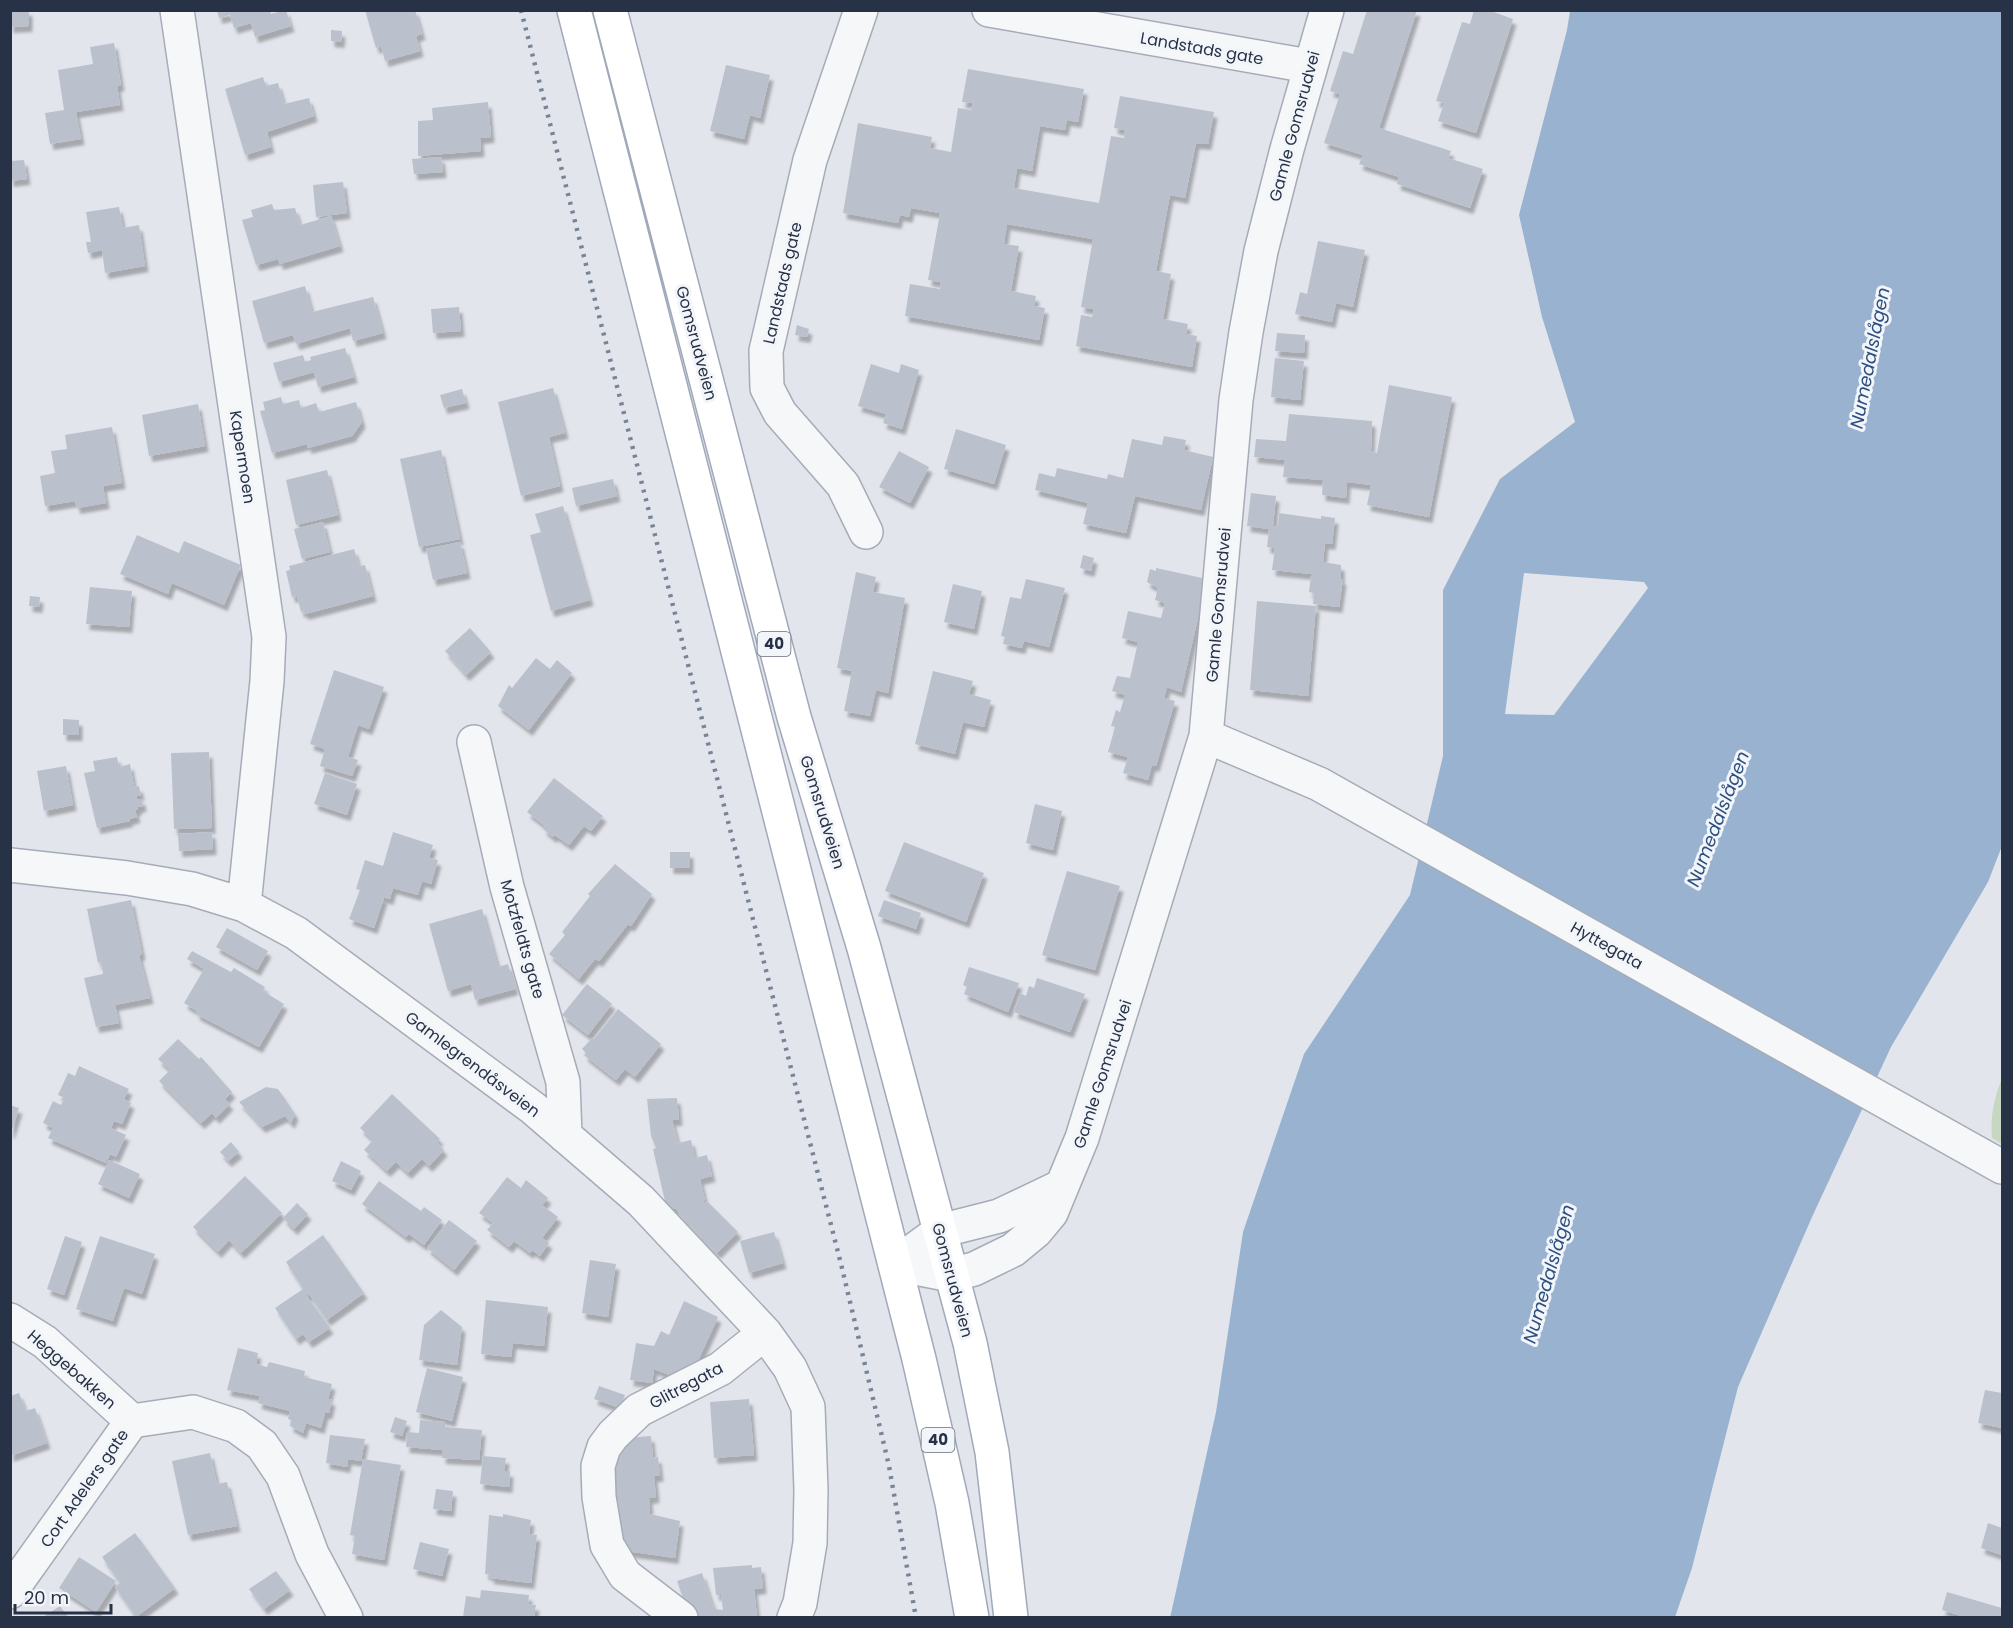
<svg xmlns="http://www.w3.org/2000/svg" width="2013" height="1628" viewBox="0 0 2013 1628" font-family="Poppins,sans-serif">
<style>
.green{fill:#c7d7c2}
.water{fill:#99b2d0;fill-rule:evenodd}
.building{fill:#bbc1cc;filter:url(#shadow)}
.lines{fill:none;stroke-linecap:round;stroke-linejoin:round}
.minor-casing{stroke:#a6acb7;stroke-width:36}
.primary-casing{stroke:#a0a9b9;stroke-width:36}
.minor{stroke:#f5f7f9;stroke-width:33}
.primary{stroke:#fff;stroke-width:33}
.rail{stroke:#798497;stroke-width:4.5;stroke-dasharray:3 6;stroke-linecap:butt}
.labels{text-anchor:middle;stroke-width:6;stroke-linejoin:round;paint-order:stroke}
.shield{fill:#f2f5f9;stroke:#656c7c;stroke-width:1.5}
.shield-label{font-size:15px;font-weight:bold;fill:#283246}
.street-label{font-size:16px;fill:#283246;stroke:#f2f5f9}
.water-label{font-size:18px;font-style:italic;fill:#2d4f7f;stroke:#f2f5f9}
</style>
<defs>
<filter id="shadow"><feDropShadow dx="3.5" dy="6" stdDeviation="1.5" flood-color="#0004"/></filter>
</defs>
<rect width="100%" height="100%" fill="#e2e5ec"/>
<path class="green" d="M2002,1078V1144L1992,1138C1990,1115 1994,1099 2002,1078Z"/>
<path class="water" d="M1570,11H2002V846L1988,882L1891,1047L1812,1217L1738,1387L1692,1568L1675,1617L1170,1618L1216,1412L1243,1232L1304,1054L1410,895L1443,756V590L1500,479L1575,422L1542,317L1519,215L1567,30ZM1524,573L1644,582L1648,588L1554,715L1505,714Z"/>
<path class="building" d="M10,10H29V26L10,27Z
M217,10H270L271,14L286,10L291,26L255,37L251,23L234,28L230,15L219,18Z
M365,10H415L422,34L416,36L420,51L385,61L381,46L376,48Z
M1367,10H1417L1379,128L1451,151L1448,158L1483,169L1470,208L1397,184L1399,177L1359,164L1363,155L1324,143L1340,94L1330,91L1343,51L1353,54Z
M1474,10H1488L1513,19L1476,133L1438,121L1444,103L1436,101L1462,22L1470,24Z
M331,30L342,31L341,42L331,41Z
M114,43L121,85L117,86L120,105L76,112L81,139L50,144L45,113L64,110L58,70L93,64L90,47Z
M726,65L770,75L760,118L750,115L744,139L710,131Z
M968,69L1084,89L1078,122L1067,120L1065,130L1040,126L1032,171L1017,168L1014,188L1099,203L1111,136L1124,138L1125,130L1114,128L1120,96L1214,112L1208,144L1196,143L1185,198L1170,195L1156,271L1171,274L1163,319L1188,324L1186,334L1197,336L1192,367L1076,346L1081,315L1092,317L1094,309L1081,307L1093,239L1007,224L1004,244L1019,246L1011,291L1036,296L1034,306L1045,308L1039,340L905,316L910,284L940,289L941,282L928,280L940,213L911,208L909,217L900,215L898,223L843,213L858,123L932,137L930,148L951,152L958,108L971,110L973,103L962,102Z
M263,77L266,86L278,83L284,104L309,98L314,116L267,132L271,147L245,155L225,89Z
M488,102L491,137L480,138L481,151L418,156V121L433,120L432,108Z
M441,157L443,172L414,174L412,159Z
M24,160L27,179L10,181V161Z
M343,182L347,213L316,217L313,185Z
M272,204L274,210L295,208L300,225L331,216L340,246L280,264L278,259L256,265L242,220L253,217L251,210Z
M119,207L123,228L139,225L145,266L105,273L102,250L88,253L86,242H91L86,212Z
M1318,241L1365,250L1353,307L1336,303L1332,322L1295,314L1300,292L1307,294Z
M305,286L312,312L373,297L383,333L353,341L350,328L296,344L293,335L264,343L252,301Z
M459,307L461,331L433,333L431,309Z
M797,325L809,329L807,337L795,335Z
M1277,333L1305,335L1304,353L1275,351Z
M345,348L354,377L318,387L314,372L279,382L273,363L303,355L305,362L311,360L310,357Z
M1275,358L1304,361L1300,400L1271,397Z
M871,364L899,373L901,364L919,370L902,429L883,423L886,414L858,406Z
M1389,385L1452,397L1429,517L1367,505L1371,485L1347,482L1346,498L1322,495L1323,480L1283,477L1285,460L1254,457L1256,439L1286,441L1289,414L1372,421L1371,451L1377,453Z
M553,388L565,433L549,437L560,486L521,496L498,402Z
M462,389L466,403L444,408L440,395Z
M281,397L283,404L299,400L301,408L316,403L319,412L356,402L362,422L352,436L308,448L307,444L272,453L260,411L265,410L263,402Z
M198,404L205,446L149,456L142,415Z
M112,427L122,483L103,486L106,503L77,508L75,501L45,506L40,476L55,473L51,451L67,449L65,435Z
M956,429L1006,445L994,484L944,469Z
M1164,436L1186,440L1184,450L1213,457L1201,510L1135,496L1126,533L1083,524L1088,503L1035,490L1039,473L1055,477L1057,468L1107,479L1108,474L1123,478L1132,439L1162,445Z
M441,450L460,539L419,547L400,459Z
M899,451L929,467L910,503L879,487Z
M327,470L338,515L296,525L286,480Z
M613,479L617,496L576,506L572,488Z
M1251,493L1276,496L1273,526H1278L1279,513L1321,519V516L1335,518L1332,544L1325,543L1323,562L1341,565V579H1343L1339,607L1313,604L1314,593L1309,592L1311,576L1321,575L1272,570L1275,548L1267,547L1269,529L1247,526Z
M563,506L590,600L551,611L530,535L541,532L535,514Z
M323,522L330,552L302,559L294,529Z
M137,535L179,553L184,541L241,565L224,605L172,583L168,594L120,574Z
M460,542L467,573L433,580L426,549Z
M354,549L359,566L365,565L373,596L305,614L304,611L301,612L297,596L292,597L286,571L290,570L289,566Z
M1083,555L1094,558L1091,571L1080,568Z
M1156,568L1207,579L1181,692L1167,687L1164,698L1175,701L1156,766L1152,765L1148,780L1123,773L1128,757L1108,752L1115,727L1111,726L1116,710L1120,712L1125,695L1112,691L1117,676L1130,678L1138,642L1122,638L1128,611L1161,618L1165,603L1155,600L1158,588L1147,582L1150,569L1156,571Z
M856,572L876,577L873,592L905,598L888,693L876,690L870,716L844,711L852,671L837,668Z
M1026,579L1065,588L1049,647L1024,641L1022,648L1003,644L1005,637L1001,636L1010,597L1021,599Z
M953,584L982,591L974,629L944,622Z
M90,587L132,591L129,627L86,624Z
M30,596L40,597L39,607L29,606Z
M1257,601L1316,606L1308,696L1250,690Z
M470,628L491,652L466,675L445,651Z
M536,658L550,669L557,660L572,673L529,730L498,706L509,685L512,688Z
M334,670L384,687L369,729L358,725L348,757L358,760L352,776L320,766L325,749L310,744Z
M933,671L973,681L969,694L991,700L984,727L963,722L955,754L915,744Z
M63,719L79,720V735H63Z
M209,752L212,828L174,829L171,753Z
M117,757L119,767L130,764L134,787L139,786L141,795L136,796L137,799H142L143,806L138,807V810H135L137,817L129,819L130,821L97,828L84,773L95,771L93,761Z
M66,766L73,805L44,811L37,771Z
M325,773L357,784L347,815L314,804Z
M554,778L603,816L591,831L584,826L569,845L555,835L553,837L543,829L545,826L527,812Z
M1035,804L1062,811L1053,850L1026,843Z
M212,832L213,849L179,851L178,834Z
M393,832L433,845L429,858L438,860L431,884L422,881L418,895L393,888L390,899L366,892L384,898L374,928L349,919L360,890L356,889L365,860L383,866Z
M904,842L984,873L966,922L885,891Z
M670,852H690V868H670Z
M615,864L652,894L631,926L628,924L599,961L595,959L579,979L549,954L565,935L562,932L590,896L588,894Z
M1067,871L1120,886L1095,970L1042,955Z
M131,900L142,954L139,955L150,998L115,1005L119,1023L96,1027L84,978L103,974L101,962L98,963L87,909Z
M884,900L921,913L916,929L878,916Z
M482,909L498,967L508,964L515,989L475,1000L471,984L448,991L429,924Z
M227,928L268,951L257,970L216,947Z
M192,951L231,972L234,968L265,987L263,991L284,1004L259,1047L196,1014L197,1011L184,1003L204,969L187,959Z
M969,967L1019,983L1008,1012L964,994L967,987L963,985Z
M1037,978L1085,994L1070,1032L1014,1012L1020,993L1026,996L1029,986L1034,988Z
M587,984L612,1004L588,1035L562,1015Z
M618,1009L661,1044L635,1077L625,1069L616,1080L584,1055L586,1053L582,1049L592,1038L594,1039Z
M178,1039L199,1059L201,1057L232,1092L225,1099L230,1104L216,1118L212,1113L201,1123L159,1081L170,1070L158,1059Z
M79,1066L129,1089L124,1099L131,1103L122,1124L114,1121L111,1128L126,1135L116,1157L110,1154L106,1163L48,1138L53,1128L43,1123L53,1101L61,1105L65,1098L58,1095L68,1073L75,1076Z
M266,1087L278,1089L295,1114L291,1123L285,1116L262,1127L239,1102Z
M392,1094L440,1139L437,1142L444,1150L429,1166L422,1159L408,1173L396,1162L387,1171L364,1150L373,1140L360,1128Z
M677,1098L679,1120H672L678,1143L691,1140L695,1158L707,1155L712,1176L700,1179L705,1201H703L705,1203L707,1201L738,1232L717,1253L675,1208L667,1210L653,1149L656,1148L651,1136L647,1099Z
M10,1105L19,1108L11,1133H10Z
M231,1142L239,1152L228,1161L220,1152Z
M109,1160L140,1174L129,1198L98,1184Z
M341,1161L361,1171L351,1190L332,1181Z
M245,1176L282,1213L241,1253L229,1240L218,1252L193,1227Z
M507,1177L521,1188L526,1180L548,1198L542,1205L558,1217L542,1238L549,1243L540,1256L532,1250L530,1253L514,1241L509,1247L487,1230L493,1223L479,1213Z
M379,1181L421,1211L424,1207L442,1220L424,1245L409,1234L406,1237L362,1204Z
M297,1203L308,1214L294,1229L283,1218Z
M449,1220L477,1241L454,1270L427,1248Z
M774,1232L783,1263L749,1273L740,1241Z
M323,1235L364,1293L327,1320L309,1294L307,1296L330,1328L309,1342L303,1334L296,1339L275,1308L303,1289L286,1262Z
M65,1236L82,1242L64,1295L47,1289Z
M100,1236L155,1254L142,1294L124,1288L113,1321L76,1309Z
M590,1260L616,1264L608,1317L582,1313Z
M486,1300L548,1307L544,1346L513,1343L511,1357L481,1354Z
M684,1301L718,1317L692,1374L680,1379L654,1369L652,1383L630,1380L636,1343L654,1346L661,1331L669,1335Z
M441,1310L462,1327L457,1365L419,1360L424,1325Z
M238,1348L258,1353L256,1364L267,1367L269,1362L305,1371L304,1377L332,1384L328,1399L332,1400L329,1413H325L321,1428L306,1423L303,1433L290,1426L291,1420L288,1419L290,1411L258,1403L260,1396L227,1390Z
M427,1368L463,1377L452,1421L416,1412Z
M599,1386L625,1395L620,1408L594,1399Z
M1985,1390L2002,1393V1428L1978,1423Z
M19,1393L26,1411L35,1408L47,1443L10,1456V1396Z
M749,1399L754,1455L714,1458L710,1402Z
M395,1417L407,1421L402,1436L390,1432Z
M420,1420L445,1422V1427L482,1430L479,1460L442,1458L443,1450L406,1447L407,1432L419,1433Z
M330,1435L365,1439L361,1461L348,1459L347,1467L326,1463Z
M651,1436L653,1458L658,1457L660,1476H654L656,1497L649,1498L650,1514L680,1521L675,1558L619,1550V1500H615L611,1439Z
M210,1453L217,1484L227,1482L237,1526L188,1535L172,1461Z
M483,1456L506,1458L504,1471H510L509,1487L480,1484Z
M363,1459L401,1465L384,1560L352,1554L355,1536L350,1535Z
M436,1489L453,1491L451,1511L433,1509Z
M503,1514L531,1520L529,1534L537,1535L531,1583L490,1578L491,1575L485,1574L489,1515L503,1517Z
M1988,1523L2002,1528V1555L1981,1548Z
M135,1533L175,1588L136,1617L115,1587L120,1583L102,1557Z
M420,1542L449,1549L442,1576L413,1569Z
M79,1557L116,1581L96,1612L59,1588Z
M752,1565V1568L761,1567L763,1588L754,1589L757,1617H699L688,1612L677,1581L702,1573L714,1609L723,1610L721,1595H716L713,1568Z
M276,1571L290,1590L264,1609L249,1589Z
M481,1590L529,1595L528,1604L536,1605L534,1617H463L466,1596L480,1598Z
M1947,1592L2002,1608V1617H1965L1942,1610Z
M60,1606L68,1617H43Z"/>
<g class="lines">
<g class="minor-casing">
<path id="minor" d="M177,10L269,637L267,681L244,905
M861,10L810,160L766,351L767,388L780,413L843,485L866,532
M989,10L1309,66
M1206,736L1319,784L2002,1167
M474,742L507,887L563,1082L565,1136
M10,865L127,878L192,889L244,905L296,933L533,1108L641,1201L765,1333L790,1368L808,1407L811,1490L810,1543L800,1603L794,1618
M895,1264L951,1275L974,1269L1013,1250L1036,1231L1051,1213L1082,1138L1206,736L1236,400L1246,332L1261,251L1287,149L1327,10
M895,1264L940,1231L999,1216L1060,1187
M10,1320L45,1342L132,1421
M10,1592L132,1421L193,1412L236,1426L262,1445L283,1476L312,1554L346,1618
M681,1618L625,1575L607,1545L599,1497L598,1466L604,1447L613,1435L639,1410L720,1369L765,1333"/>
</g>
<g class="primary-casing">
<path id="primary" d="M574,10L919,1359L952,1503L972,1618
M610,10L794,717L864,948L970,1343L992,1452L1011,1618"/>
</g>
<use href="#minor" class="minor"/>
<use href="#primary" class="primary"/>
<path class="rail" d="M521,10L842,1268L889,1466L916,1618"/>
</g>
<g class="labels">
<g class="shield">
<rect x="757.5" y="632" width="33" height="24" rx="4.5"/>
<rect x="921.5" y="1428" width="33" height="24" rx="4.5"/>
</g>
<g class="shield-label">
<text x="774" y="649">40</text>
<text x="938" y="1445">40</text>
</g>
<g class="street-label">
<text transform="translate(1202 48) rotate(10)" y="6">Landstads gate</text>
<text transform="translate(1294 126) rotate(-75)" y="6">Gamle Gomsrudvei</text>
<text transform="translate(782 283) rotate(-77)" y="6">Landstads gate</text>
<text transform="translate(697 343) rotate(75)" y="6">Gomsrudveien</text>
<text transform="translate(243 457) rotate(81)" y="6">Kapermoen</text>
<text transform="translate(1218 605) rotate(-85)" y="6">Gamle Gomsrudvei</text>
<text transform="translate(823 812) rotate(73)" y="6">Gomsrudveien</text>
<text transform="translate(523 939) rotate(74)" y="6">Motzfeldts gate</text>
<text transform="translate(1607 945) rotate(29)" y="6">Hyttegata</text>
<text transform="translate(473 1064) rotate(37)" y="6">Gamlegrendåsveien</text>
<text transform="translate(1102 1074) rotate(-72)" y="6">Gamle Gomsrudvei</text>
<text transform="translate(953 1280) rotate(75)" y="6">Gomsrudveien</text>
<text transform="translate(72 1369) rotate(41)" y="6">Heggebakken</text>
<text transform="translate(686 1385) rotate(-28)" y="6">Glitregata</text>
<text transform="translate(84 1488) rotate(-55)" y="6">Cort Adelers gate</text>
</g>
<g class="water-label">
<text transform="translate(1870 358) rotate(-79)" y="6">Numedalslågen</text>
<text transform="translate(1718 819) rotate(-69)" y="6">Numedalslågen</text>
<text transform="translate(1549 1274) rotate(-74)" y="6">Numedalslågen</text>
</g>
</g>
<rect width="2013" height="1628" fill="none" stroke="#283246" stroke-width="24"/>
<path d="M15 1604v9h96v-9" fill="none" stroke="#283246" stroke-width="3"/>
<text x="24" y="1604" font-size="18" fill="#283246" stroke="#f2f5f9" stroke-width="4.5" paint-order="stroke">20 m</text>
</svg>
